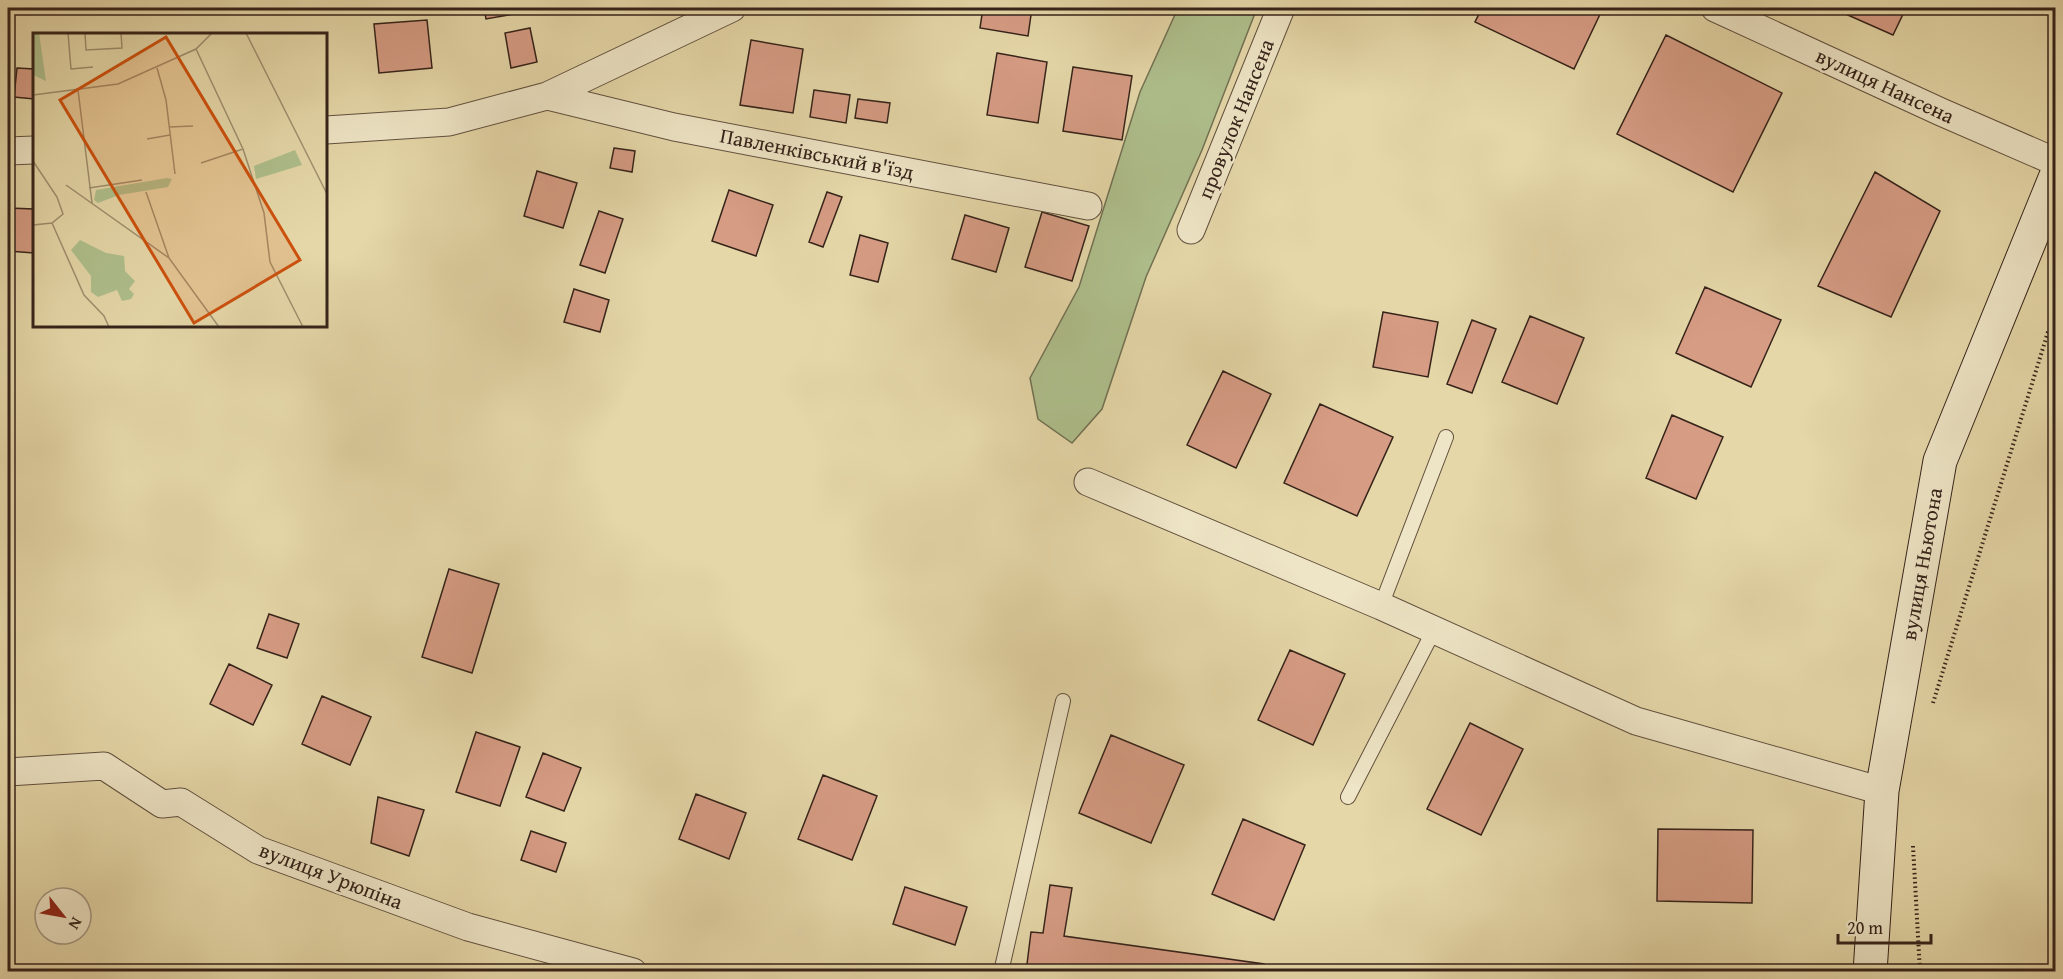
<svg xmlns="http://www.w3.org/2000/svg" width="2063" height="979" viewBox="0 0 2063 979" font-family="'Gentium Book Plus',serif">
<style>
.green{fill:#aebf8c;stroke:#727153;stroke-width:1.5}
.building{fill:#d69c84;stroke:#35231a;stroke-width:1.5}
.lines{fill:none;stroke-linecap:round;stroke-linejoin:round}
.lane-casing{stroke:#61503e;stroke-width:16}
.street-casing{stroke:#61503e;stroke-width:29}
.secondary-casing{stroke:#35231a;stroke-width:35}
.path{stroke:#35231a;stroke-width:4;stroke-dasharray:1.5 3;stroke-linecap:butt}
.lane{stroke:#eee5c6;stroke-width:14}
.street{stroke:#eee5c6;stroke-width:27}
.secondary{stroke:#eee5c6;stroke-width:33}
.labels{text-anchor:middle;stroke-width:5;stroke-linejoin:round;paint-order:stroke}
.street-label{font-size:21px;fill:#35231a;stroke:#eee5c6}
.inset-road{fill:none;stroke:#9f8f6f;stroke-width:1.5}
.view{fill:#cd510e;fill-opacity:0.15;stroke:#cd510e;stroke-width:3}
.inset-edge{fill:none;stroke:#35231a;stroke-width:3}
</style>
<rect width="100%" height="100%" fill="#e5d7a8"/>
<filter id="stains"><feTurbulence type="fractalNoise" baseFrequency=".00333" numOctaves="4"/><feColorMatrix values="0 0 0 0 .2 0 0 0 0 .09 0 0 0 0 .02 0 0 0 .5 -.17"/></filter>
<radialGradient id="worn" r=".72"><stop offset=".6" stop-color="#630" stop-opacity="0"/><stop offset="1" stop-color="#630" stop-opacity=".3"/></radialGradient>
<path class="green" d="M1178,8H1257L1202,150L1146,277L1102,409L1072,443L1038,419L1030,378L1079,287L1140,92Z"/>
<path class="building" d="M484,8H530L531,11L486,19Z
M983,8H1032L1028,36L980,28Z
M1482,8H1603L1574,69L1475,22Z
M1832,8H1906L1893,35Z
M427,20L432,68L379,73L374,24Z
M530,28L537,62L511,68L505,33Z
M1666,35L1782,93L1733,192L1617,134Z
M751,40L803,49L793,113L740,105Z
M997,53L1047,62L1038,123L987,115Z
M1073,67L1132,76L1122,140L1063,131Z
M17,68L34,69V99L14,97Z
M814,90L850,95L846,123L810,117Z
M858,99L890,103L887,123L855,118Z
M614,148L635,151L632,172L610,168Z
M537,171L577,183L563,228L524,216Z
M1875,172L1940,211L1891,317L1818,286Z
M729,190L773,205L756,256L712,241Z
M827,192L842,197L823,247L809,242Z
M8,208L34,209V253L8,251Z
M599,211L623,219L605,273L580,265Z
M1042,212L1089,226L1072,281L1025,267Z
M965,215L1009,228L996,272L952,259Z
M860,235L888,243L878,282L850,275Z
M1705,287L1781,320L1751,387L1676,353Z
M574,289L609,300L600,332L564,322Z
M1383,312L1438,322L1428,377L1373,367Z
M1530,316L1584,338L1557,404L1502,382Z
M1472,320L1496,329L1472,393L1447,384Z
M1223,371L1271,394L1236,468L1187,445Z
M1320,404L1393,437L1357,516L1284,483Z
M1672,415L1723,437L1696,499L1646,478Z
M449,569L499,584L472,673L422,657Z
M269,614L299,624L287,658L257,648Z
M1290,650L1345,674L1313,745L1258,720Z
M229,664L272,685L253,725L210,704Z
M322,696L371,717L350,765L302,744Z
M1470,723L1523,749L1481,835L1427,809Z
M476,732L520,747L500,806L456,792Z
M1111,735L1184,765L1151,843L1079,813Z
M543,753L581,768L564,811L526,797Z
M823,775L877,796L852,860L798,839Z
M696,794L746,813L729,859L679,839Z
M378,797L424,810L409,856L371,843Z
M1243,819L1305,845L1274,920L1212,894Z
M1658,829L1753,830L1752,903L1657,901Z
M531,831L566,843L556,872L521,860Z
M1050,885L1072,888L1064,936L1264,964L1263,972H1026L1031,932L1043,933Z
M905,887L967,907L955,945L893,924Z
M1640,966L1699,967V972H1639Z"/>
<g class="lines">
<g class="lane-casing">
<path id="lane" d="M1381,606L1446,437
M1348,797L1434,630
M1001,972L1063,701"/>
</g>
<g class="street-casing">
<path id="street" d="M1715,8L1941,112L2056,162
M547,96L674,127L1088,206
M326,130L449,122L547,96L732,8
M8,151L34,150
M1191,230L1281,8
M1088,482L1381,606L1636,721L1882,791
M8,772L104,766L162,804L181,802L258,850L468,927L633,972"/>
</g>
<g class="secondary-casing">
<path id="secondary" d="M1870,972L1882,791L1940,461L2056,176"/>
</g>
<path class="path" d="M1933,703L2048,332L2056,317
M1913,846L1920,972"/>
<use href="#lane" class="lane"/>
<use href="#street" class="street"/>
<use href="#secondary" class="secondary"/>
</g>
<g class="labels">
<g class="street-label">
<text transform="translate(1885 86) rotate(25)" y="7">вулиця Нансена</text>
<text transform="translate(1236 119) rotate(-68)" y="7">провулок Нансена</text>
<text transform="translate(817 154) rotate(11)" y="7">Павленківський в'їзд</text>
<text transform="translate(1922 564) rotate(-80)" y="7">вулиця Ньютона</text>
<text transform="translate(331 876) rotate(21)" y="7">вулиця Урюпіна</text>
</g>
</g>
<g transform="translate(33 33)">
<rect width="294" height="294" fill="#e5d7a8"/>
<path d="M0,0H6L13,48L0,42ZM262,117L269,132L223,146L221,133ZM134,145L139,146L135,154L86,162L65,170L61,167L63,157ZM47,207L73,220L91,223L92,238L102,248L96,256L101,261L98,266L89,268L84,257L65,264L58,259V243L38,217Z" fill="#aebf8c"/>
<path class="inset-road" d="M35,0L38,36L60,34M52,0L53,17L89,15L88,0M213,0L294,161M163,16L210,116L231,180L237,229L270,294M124,35L133,67L142,141M45,57L59,170M0,62L85,51L163,16L179,0M136,94L160,93M114,106L137,102M0,128L24,164L30,181L19,190L0,192M168,130L210,116M33,152L136,225L186,294M56,155L109,147M113,159L136,225M19,190L51,262L71,283L76,294"/>
<path class="view" d="M133,4L267,227L161,290L27,67Z"/>
<rect width="294" height="294" class="inset-edge"/>
</g>
<rect width="2063" height="979" fill="none" stroke="#e5d7a8" stroke-width="30"/>
<rect x="9" y="9" width="2045" height="961" fill="none" stroke="#35231a" stroke-width="3"/>
<rect x="15" y="15" width="2033" height="949" fill="none" stroke="#35231a" stroke-width="1.5"/>
<g transform="translate(63 916) rotate(121)"><circle r="28" fill="#eee5c6" stroke="#a49781" stroke-width="1.5"/>
<path d="M0-4.5L10 22L0 15L-10 22Z" fill="#8f2418"/>
<text y="-9" font-size="16" font-weight="bold" text-anchor="middle" fill="#35231a">N</text>
</g>
<path d="M1838 934v9h93v-9" fill="none" stroke="#35231a" stroke-width="3"/>
<text x="1847" y="934" font-size="18" fill="#35231a" stroke="#eee5c6" stroke-width="4.5" paint-order="stroke">20 m</text>
<rect width="100%" height="100%" filter="url(#stains)"/>
<rect width="100%" height="100%" fill="url(#worn)"/>
</svg>
